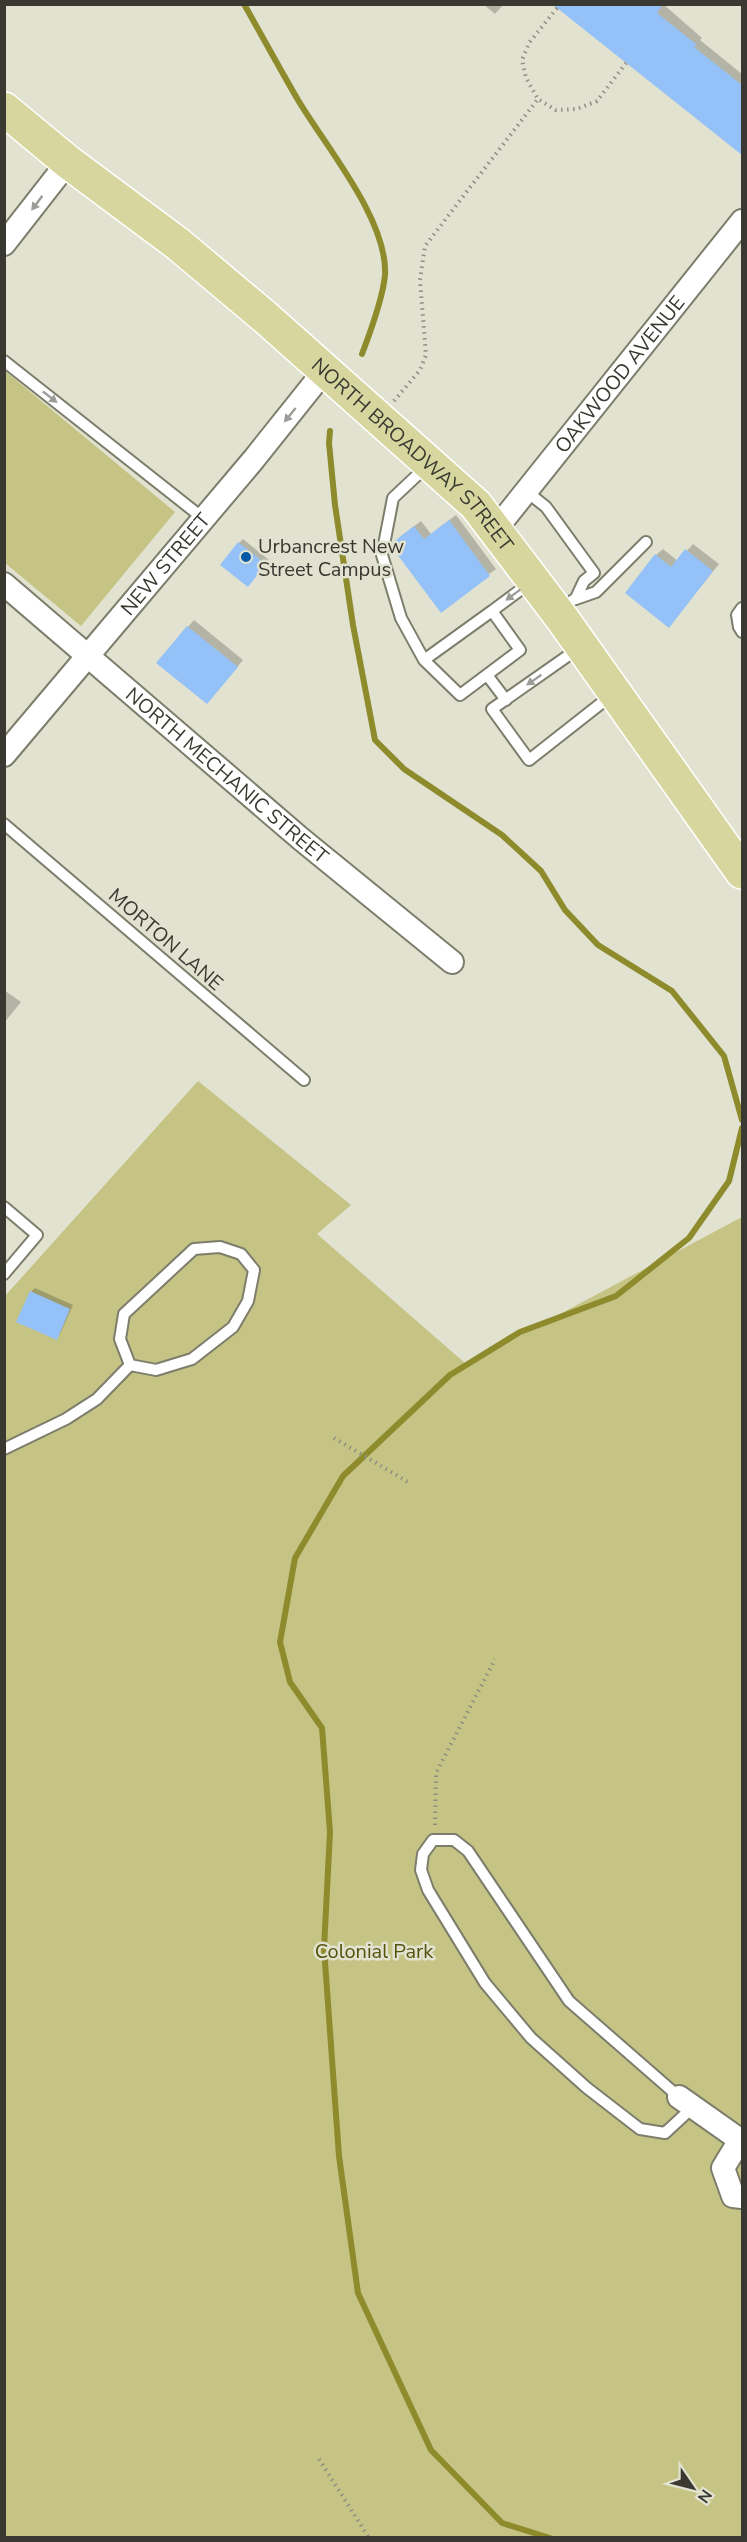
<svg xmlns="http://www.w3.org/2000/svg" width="747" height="2542" viewBox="0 0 747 2542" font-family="'Nunito Sans',sans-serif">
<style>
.green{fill:#c5c485}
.shadow{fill:#0003}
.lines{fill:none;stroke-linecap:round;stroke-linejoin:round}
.stream{stroke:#8e8b2d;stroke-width:6}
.building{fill:#94c1f7}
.service-casing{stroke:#7d7d6c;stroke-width:14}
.minor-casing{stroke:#7d7d6c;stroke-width:26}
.primary-casing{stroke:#fff;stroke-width:36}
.path{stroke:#8f8f82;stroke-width:4;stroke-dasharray:1.5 4.5;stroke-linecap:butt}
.service{stroke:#fff;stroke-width:10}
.minor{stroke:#fff;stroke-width:22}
.primary{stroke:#d7d69f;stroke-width:33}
.oneway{fill:#9c9c98}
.poi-dot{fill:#055aa8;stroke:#e2e2d0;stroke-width:2}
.labels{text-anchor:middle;stroke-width:5;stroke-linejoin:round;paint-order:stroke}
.street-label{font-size:20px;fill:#393932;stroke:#e2e2d0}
.poi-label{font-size:20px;fill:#393932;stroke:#e2e2d0;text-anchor:start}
.park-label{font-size:20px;fill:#56530d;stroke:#e2e2d0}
</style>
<rect width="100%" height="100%" fill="#e2e2d0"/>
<path class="green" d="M5,371L175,512L81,626L5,563Z
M198,1081L351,1205L317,1234L466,1364L742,1217V2537L5,2538V1296Z"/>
<path class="shadow" d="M483,4H504L495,14Z
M554,4H663L702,38L700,40L742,74V153Z
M456,515L496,569L441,611L400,537L421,521L431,534Z
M243,539L269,560L252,581L239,543Z
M693,544L719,564L675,619L656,555L663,549L678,561Z
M194,620L243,660L213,696L188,627Z
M4,990L21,1002L4,1023Z
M35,1288L73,1305L60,1334L56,1338L31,1292Z"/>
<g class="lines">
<path class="stream" d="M244,4C262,36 280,69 298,100C326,147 388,220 385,275C383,298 370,333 362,354
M330,431L329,443L335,505L353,625L375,740L404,769L502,835L541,871L565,910L598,945L672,991L724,1056L742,1120
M550,2538L502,2523L431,2450L358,2293L339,2156L324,1948L330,1832L322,1728L290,1682L280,1642L295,1558L343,1476L450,1375L520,1332L616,1296L689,1238L729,1181L742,1128"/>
</g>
<path class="building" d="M552,4H663L657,13L697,45L694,47L742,85V155Z
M449,520L490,576L441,613L391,546L392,543L414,526L424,539Z
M238,542L266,564L248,587L220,565Z
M685,549L713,571L669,628L625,593L655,554L671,567Z
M187,626L238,667L207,704L156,663Z
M30,1291L70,1309L57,1340L16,1322Z"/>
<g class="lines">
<g class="service-casing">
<path id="service" d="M4,361L204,519
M526,491L546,507L594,573L584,581L576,598
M573,600L596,592L646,542
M742,608L737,615L739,627L742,632
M492,611L520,650L460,695L424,660Z
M492,611L531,582
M579,648L492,709L529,760L613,694
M424,660L401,618L382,555L393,498L427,466
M487,675L506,700
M4,824L304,1080
M4,1207L37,1235L4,1274
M220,1247L241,1254L254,1270L248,1301L233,1327L192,1359L156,1370L130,1365L120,1339L124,1314L194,1249Z
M4,1449L66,1419L97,1399L130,1365
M679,2097L569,2001L468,1851L454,1840H433L423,1854L421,1870L428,1890L485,1983L531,2038L587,2088L640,2129L665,2133L693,2107"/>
</g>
<g class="minor-casing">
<g id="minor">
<path d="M4,244L68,162"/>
<path id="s1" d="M496,529L742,221"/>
<path id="s2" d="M4,584L301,839L452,962"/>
<path id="s3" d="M4,755L254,459L325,370"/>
<path d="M679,2097L740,2140"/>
<path d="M742,2139L740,2140L723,2168L733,2196L742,2197"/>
</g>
</g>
<g class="primary-casing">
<g id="primary">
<path id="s4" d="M4,109L68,162L178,244L265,317L476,505L561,617L742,872"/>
</g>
</g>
<path class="path" d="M557,8L529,43L522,60L526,78L538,99L556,110L577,109L597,101L626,63
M394,401L420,370L426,355L420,280L425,246L538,99
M334,1438L408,1482
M435,1825L436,1773L495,1659
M319,2459L369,2538"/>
<use href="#service" class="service"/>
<use href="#minor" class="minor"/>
<use href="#primary" class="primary"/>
</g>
<defs><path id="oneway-solid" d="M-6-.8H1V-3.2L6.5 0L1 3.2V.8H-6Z" transform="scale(1.5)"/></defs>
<g class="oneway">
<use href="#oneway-solid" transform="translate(37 203) rotate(127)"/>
<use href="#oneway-solid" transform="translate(50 397) rotate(38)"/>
<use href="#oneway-solid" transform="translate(290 415) rotate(129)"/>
<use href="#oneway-solid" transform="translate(513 595) rotate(143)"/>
<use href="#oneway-solid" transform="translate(534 680) rotate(145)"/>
</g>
<circle class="poi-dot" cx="246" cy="557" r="6"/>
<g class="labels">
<g class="street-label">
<text dy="7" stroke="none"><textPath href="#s1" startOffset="198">OAKWOOD AVENUE</textPath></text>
<text dy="7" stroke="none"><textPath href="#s4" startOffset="536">NORTH BROADWAY STREET</textPath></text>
<text dy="7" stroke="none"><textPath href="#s3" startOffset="250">NEW STREET</textPath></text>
<text dy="7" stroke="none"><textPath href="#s2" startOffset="294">NORTH MECHANIC STREET</textPath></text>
<text transform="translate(166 939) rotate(41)" y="7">MORTON LANE</text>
</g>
<g class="poi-label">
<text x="258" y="553">Urbancrest New<tspan x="258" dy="23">Street Campus</tspan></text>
</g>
<g class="park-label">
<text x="374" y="1958">Colonial Park</text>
</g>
</g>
<rect width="747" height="2542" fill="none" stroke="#393932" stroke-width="12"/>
<g transform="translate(693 2488) rotate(125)" stroke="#e2e2d0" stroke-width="4.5" paint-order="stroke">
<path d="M0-4.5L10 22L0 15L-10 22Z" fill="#393932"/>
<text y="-9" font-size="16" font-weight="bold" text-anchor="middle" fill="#393932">N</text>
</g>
</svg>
